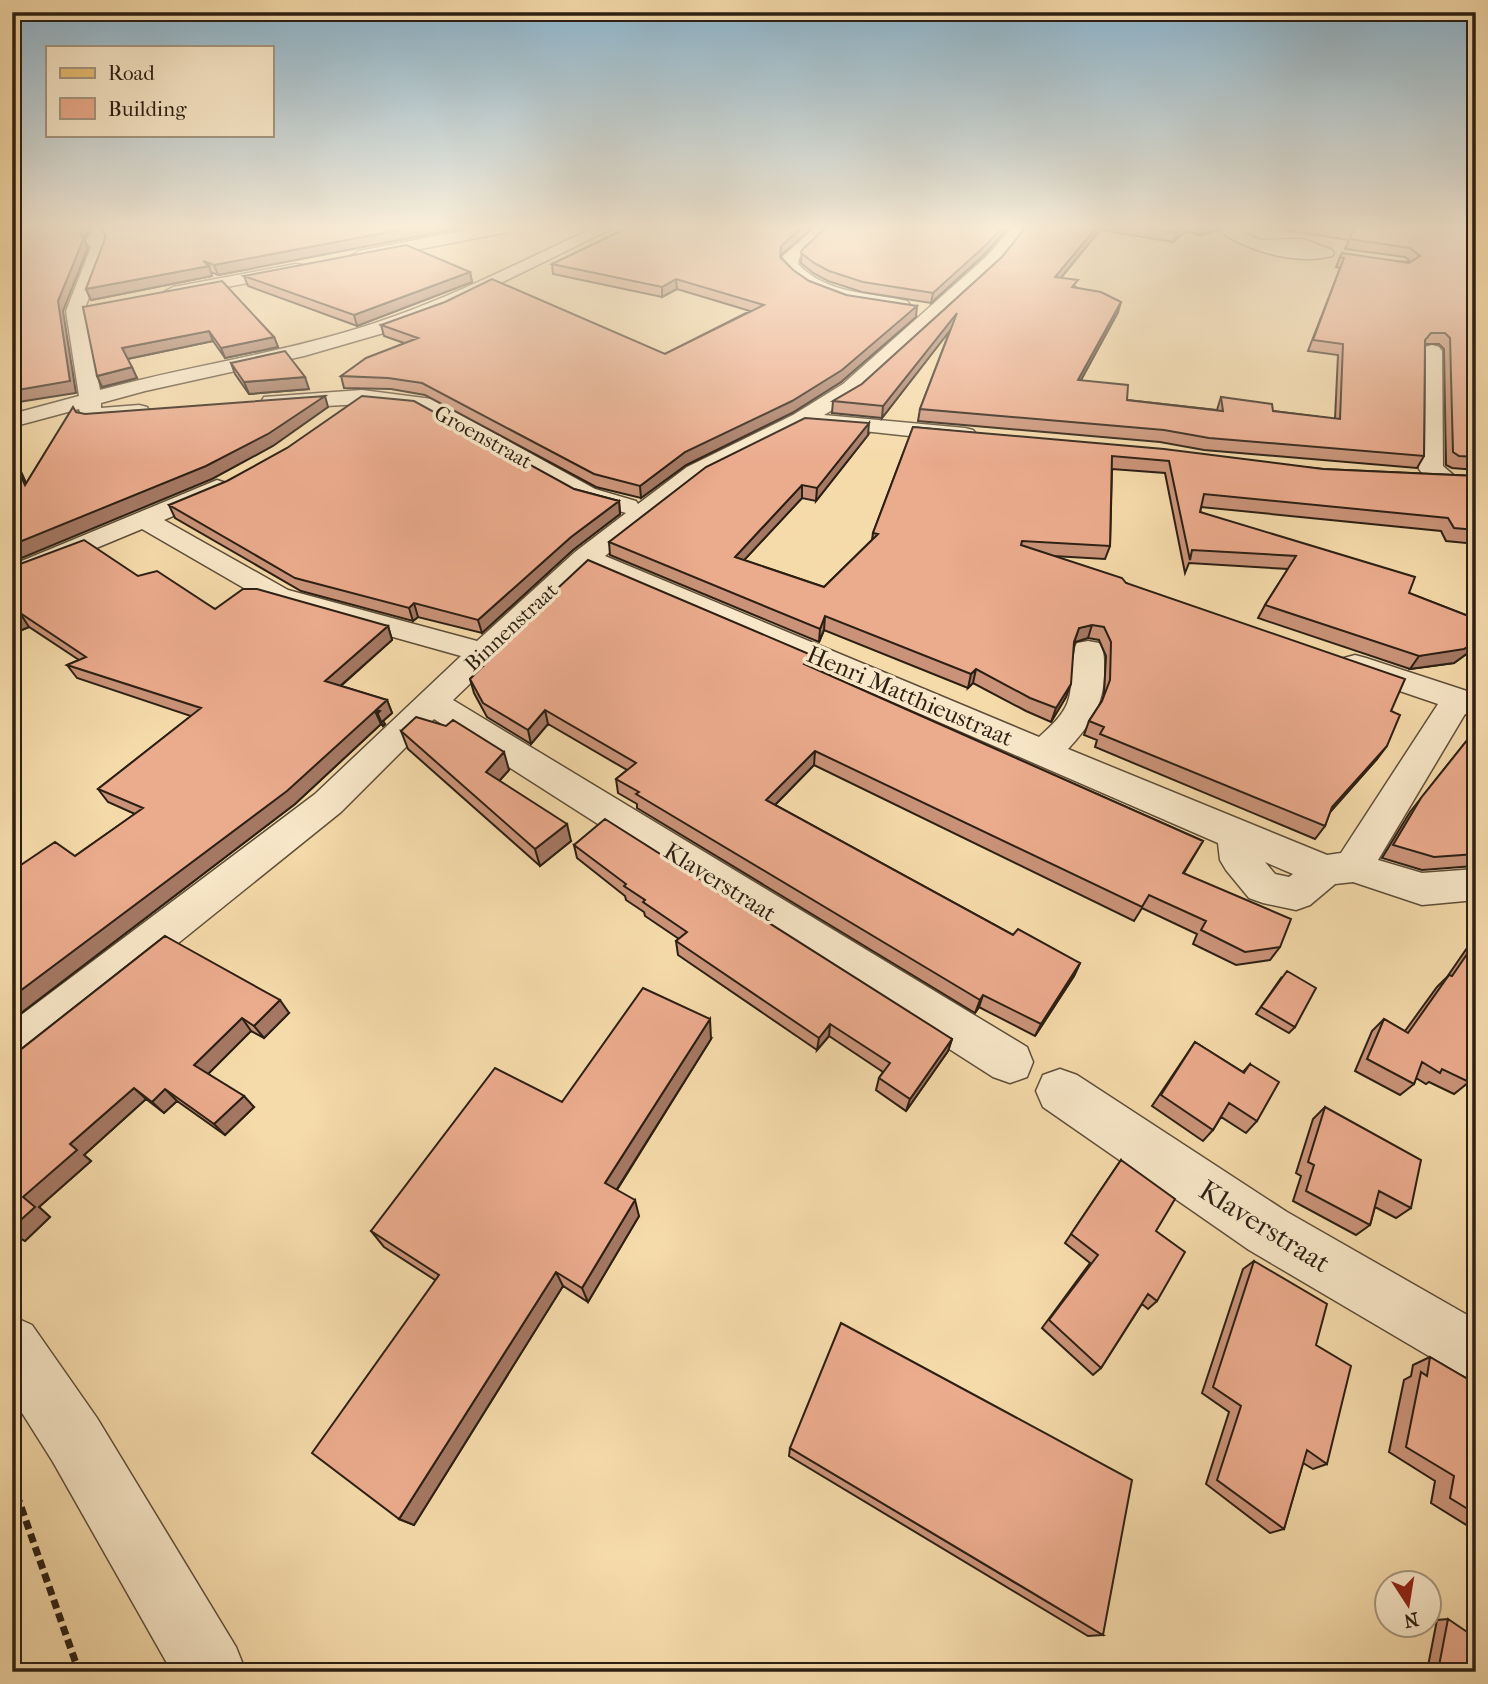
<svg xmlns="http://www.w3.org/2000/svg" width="1488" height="1684" viewBox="0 0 1488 1684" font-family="'IM FELL French Canon',serif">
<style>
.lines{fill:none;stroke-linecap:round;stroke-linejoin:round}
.minor-casing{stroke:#5e4e39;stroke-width:3}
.major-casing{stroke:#2c1f13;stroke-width:3}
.path{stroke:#2c1f13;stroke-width:7;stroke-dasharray:9 5;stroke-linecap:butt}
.minor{fill:#f8e7c8;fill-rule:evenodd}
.major{fill:#eabd75;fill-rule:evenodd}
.wall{fill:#ca9379;stroke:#2c1f13;stroke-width:2}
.shaded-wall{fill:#a47863;stroke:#2c1f13;stroke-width:2}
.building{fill:#ebab8d;stroke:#2c1f13;stroke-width:2}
.labels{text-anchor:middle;stroke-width:7;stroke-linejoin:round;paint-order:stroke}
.far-street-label{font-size:21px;fill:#2c1f13;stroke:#f8e7c8}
.street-label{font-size:24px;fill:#2c1f13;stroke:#f8e7c8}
.near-street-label{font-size:28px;fill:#2c1f13;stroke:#f8e7c8}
</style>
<rect width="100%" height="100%" fill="#f5daaa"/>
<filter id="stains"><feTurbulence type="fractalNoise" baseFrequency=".00286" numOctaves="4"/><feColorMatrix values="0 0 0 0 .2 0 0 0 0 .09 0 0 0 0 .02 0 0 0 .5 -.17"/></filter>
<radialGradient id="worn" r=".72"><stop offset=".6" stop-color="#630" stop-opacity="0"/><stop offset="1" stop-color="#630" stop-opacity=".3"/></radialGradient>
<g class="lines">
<g class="minor-casing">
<path id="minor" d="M92,227H108L103,240L108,245L84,311L100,390C191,365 285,353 375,323C451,298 522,261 595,227H615L446,310L387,332L304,356L145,391L101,403V408L139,405L147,407L150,412L147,417L91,423L83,421L79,409L12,427V414L79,396L66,311L91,247L86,242Z
M482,227H515L508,232L359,261L351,256L359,251Z
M816,227H833L799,258L798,264C828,295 869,292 907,301L910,305L907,309L901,310C859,304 809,302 782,265L783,256Z
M1013,227H1029L998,265L859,394L824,415L965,428L973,430L977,435L973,440L965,442L808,425L705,477L605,556L1039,737C1051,726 1065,714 1069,698C1074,681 1067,658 1077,643L1088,641L1099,643C1105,652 1104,660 1104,670C1105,704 1090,725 1068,749L1327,855L1341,853L1438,704L1344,672L1339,665L1344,658L1355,655L1366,658L1476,694V717L1465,714L1378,860L1422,873L1476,869V900L1422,905L1353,882L1335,884L1310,905L1296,910L1263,903L1249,898L1226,870L1220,860L1218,843L589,570L453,700L1027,1047L1033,1062L1027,1077L1010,1083L993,1077L434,719L341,812L28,1064L12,1070V1022L315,794L461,656L268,602L142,529L12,583V565L217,480L226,483L230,488L226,493L164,520L288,590L477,641L575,552L626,513L577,499L419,410L362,404L272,409L264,407L261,402L264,397L362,390L432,399L595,489L636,501L638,504L687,467L793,415L843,384L986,257ZM1265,862L1293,874L1289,877L1275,874Z
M1220,227H1235L1259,240L1303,239L1332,250L1334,253L1332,256C1296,265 1252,252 1221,233Z
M296,264L302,265L304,269L302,273L173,297L164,292L173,287Z
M1432,345L1439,347L1442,351L1443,466L1458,479L1455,484C1440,488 1427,481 1419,469L1422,351L1425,347Z
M1060,1069L1077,1075L1287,1212L1476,1320V1381L1456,1372L1249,1250L1043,1107L1036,1091L1043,1075Z
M12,1316L32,1325L97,1418L236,1647L246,1672H172L53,1462L12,1397Z"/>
</g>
<g class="major-casing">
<path id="major" d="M1467,227H1476V233Z"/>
</g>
<path class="path" d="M12,1481L79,1672"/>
<use href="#minor" class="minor"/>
<use href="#major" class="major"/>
</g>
<path class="wall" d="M103,227H466L218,275L211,272L212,276L91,300L86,289L106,238L102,230Z
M629,227H813L780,256L793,270L809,281L846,295L916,317L841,382L792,413L686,465L641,498L596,487L425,395L391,389L344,388L341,376L404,343L384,336L381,325L665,354L750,311L677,289L662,297L553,274L552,264Z
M1026,227H1219L1218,230L1200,235L1186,231L1173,242L1100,230L1061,278L1118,312L1081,380L1127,400L1217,410L1221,397L1273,411L1335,419L1338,355L1308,351L1340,268L1336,267L1340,257L1411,262L1405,257L1345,249L1349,240L1277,229L1278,227H1456L1476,230V470L1452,468L1446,465L1444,349L1439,344H1425L1424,456L1417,468L1204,450L1160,442L918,421L920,409L950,330L882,418L832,413L833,401L862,384L947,307L1002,257Z
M802,250L984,255L931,303L862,292L828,281L813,273L801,263Z
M470,272L472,282L357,326L248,286L244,276Z
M83,307L274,337L278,347L225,358L213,341L127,359L137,378L102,387Z
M231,363L309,389L249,394L235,374Z
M913,427L1323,469L1476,476V544L1446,541L1441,531L1201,507L1200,512L1476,619V647L1454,663L1410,669L1258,618L1265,605L1288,569L1189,563L1185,573L1165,473L1112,469L1110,546L1105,559L1053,556L1126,583L1391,711L1377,759L1330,812L1325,826L1315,839L1095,747L1097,740L1084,735L1089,721L1102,701L1104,694L1106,656L1099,640L1088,638L1075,642L1066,697L1051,722L1026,711L973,683L968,688L824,630L819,642L610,555L609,542L868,435L816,501L802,498L744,560L824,587L872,540L873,533Z
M574,489L619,501L620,514L573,550L482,633L418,617L413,621L301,591L175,518L169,505Z
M12,567L138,576L215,609L388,626L392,640L341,686L387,700L392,713L383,721L385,724L383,726L381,724L295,804L12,1020V871L75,856L135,814L108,802L98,789L191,716L77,678L67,665L79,660L29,627L12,634Z
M514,629L808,666L1203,841L1184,873L1280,947L1270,960L1236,965L1193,944L1197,934L1142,908L1134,921L814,765L775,805L1013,935L1080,963L1074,976L1035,1036L979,1007L975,1013L637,808V804L618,793L616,779L627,770L548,724L531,744L487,717L474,693L470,679L515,635Z
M1476,729V865L1474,866L1422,870L1382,858L1410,812Z
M401,731L509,770L499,781L571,841L540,866L408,749Z
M574,845L952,1039L948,1051L906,1111L876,1090L879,1078L883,1072L829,1036L817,1050L678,955L676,941L679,939L645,916L644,912L626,900L625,896L577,858Z
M1476,935V1070L1469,1082L1454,1094L1429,1082L1426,1084L1416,1078L1414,1084L1400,1095L1355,1071L1372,1031L1384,1019L1405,1031L1437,987L1447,977Z
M165,936L289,1013L264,1038L251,1031L208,1074L254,1107L225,1135L177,1101L164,1113L146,1099L84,1155L91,1161L39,1207L50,1217L25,1241L12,1233V1055L15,1054Z
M1281,978L1295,1027L1289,1033L1256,1014Z
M711,1039L617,1190L639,1216L588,1302L563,1286L414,1525L399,1519L435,1280L384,1247L371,1231L562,1102Z
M1195,1042L1243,1072L1250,1064L1257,1121L1246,1133L1221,1117L1213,1130L1203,1141L1152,1106Z
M1325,1107L1411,1208L1396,1218L1375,1207L1370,1225L1356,1235L1293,1201L1301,1176L1296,1173L1313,1119Z
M1121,1160L1156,1231L1157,1301L1148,1309L1142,1304L1101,1368L1093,1375L1042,1328L1090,1263L1065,1243Z
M1254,1261L1316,1345L1327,1464L1313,1469L1303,1463L1284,1529L1270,1533L1206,1484L1229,1412L1202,1393L1243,1269Z
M1430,1357L1476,1384V1531L1431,1503L1435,1481L1389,1452L1404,1380L1411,1376L1413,1365Z
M790,1448L1103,1635L1088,1636L789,1456Z
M1448,1619L1476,1672L1427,1671L1437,1620Z"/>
<path class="shaded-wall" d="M81,227H89L84,240L88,248L63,311L76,393L12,403V391L58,301Z
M415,227H466L218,275L214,265Z
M802,227H813L780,256L781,246Z
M1002,227H1009L984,255L931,303L933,293Z
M1097,227H1101L1100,230L1053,287L1055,277Z
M1182,227H1187L1186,231L1173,242L1176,233Z
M1203,227H1219L1218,230L1200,235Z
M209,266L212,276L91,300L86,289Z
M470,272L472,282L357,326L354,315Z
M676,279L677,289L662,297V287Z
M1121,302L1118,312L1075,391L1078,380Z
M917,306L916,317L841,382L792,413L686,465L641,498L640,486L685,452Z
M957,313L955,324L882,418L883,406Z
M209,331L213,341L127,359L122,348Z
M274,337L278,347L225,358L221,348Z
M132,367L137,378L102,387L97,376Z
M305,377L309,389L249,394L244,382Z
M325,396L328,407L273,446L212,479L12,562V545Z
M869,423L868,435L816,501L817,488Z
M12,452L33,498L25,485L12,456Z
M802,485V498L735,570V557Z
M619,501L620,514L573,550L482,633L478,620L571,537Z
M414,603L418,617L413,621L409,608Z
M20,613L29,627L12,634V617Z
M825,616L824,630L819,642L820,629Z
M1092,625L1088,638L1075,642L1070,655L1079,628Z
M388,626L392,640L331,694L325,681Z
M1476,641V647L1454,663L1410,669L1419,656Z
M976,669L973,683L968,688L971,674Z
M1071,684L1066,697L1051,722L1056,708Z
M387,700L392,713L383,721L385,724L383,726L376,710Z
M545,710L548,724L531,744L528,730Z
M375,711L381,724L295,804L12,1020V997Z
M1387,746L1377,759L1323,820L1332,807Z
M815,751L814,765L766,814V800Z
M504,752L509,770L491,790L486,772Z
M567,824L571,841L540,866L535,849Z
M1080,963L1074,976L1035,1036L1041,1024Z
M983,995L979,1007L975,1013L980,1000Z
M280,1000L289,1013L264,1038L254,1026Z
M242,1018L251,1031L205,1077L194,1065Z
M710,1019L711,1039L610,1200L605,1183Z
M830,1024L829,1036L817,1050L819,1038Z
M952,1039L948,1051L906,1111L910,1099Z
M134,1088L146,1099L84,1155L91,1161L39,1207L50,1217L25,1241L12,1233V1228L23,1197L70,1144Z
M165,1089L177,1101L164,1113L152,1102Z
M244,1096L254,1107L225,1135L214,1124Z
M635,1200L639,1216L588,1302L582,1288Z
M556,1272L563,1286L414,1525L399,1519Z"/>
<path class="building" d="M12,227H81L79,232L84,238L58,301L70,381L12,391Z
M103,227H415L214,265L203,261L209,266L86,289L106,236L102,230Z
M629,227H802L781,246L780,257L793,270L809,281L846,295L917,306L842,370L792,401L685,452L640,486L594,474L422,383L388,378L341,376L366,358L418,338L381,325L445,302L492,279L665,354L764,305L676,279L662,287L552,264Z
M826,227H1002L986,245L933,293L863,282L829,271L814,263L801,253L802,250Z
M1026,227H1097L1055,277L1078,280L1072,287L1101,292L1121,302L1078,380L1128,385L1127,400L1223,411L1221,397L1272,404L1273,411L1340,419L1343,344L1313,340L1344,258L1340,257L1342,253L1409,263L1420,256L1410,248L1349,239L1353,230L1335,227H1456L1476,230V457L1459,456L1453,452L1450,338L1445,333H1431L1425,340L1424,456L1209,438L1164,430L920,409L957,313L883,406L833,401L862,384L947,307L1002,257Z
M1143,227H1182L1176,233Z
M406,245L470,272L354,315L244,276Z
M222,281L274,337L221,348L209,331L122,348L132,367L97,376L83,307Z
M285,351L305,377L244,382L231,363Z
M325,396L268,434L206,466L12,545V456L25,485L73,407L76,412L85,414Z
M362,396L414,401L574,489L619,501L571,537L478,620L414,603L409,608L295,578L169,505L227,481L287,448Z
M805,418L869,423L817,488L802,485L735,557L824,587L878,534L873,533L913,427L1164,449L1323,469L1476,476V530L1454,528L1448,518L1204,494L1200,512L1415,577L1409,593L1476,619V641L1464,649L1419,656L1265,605L1296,556L1192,550L1190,560L1169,461L1112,456L1110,546L1022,541L1021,545L1122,578L1126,583L1405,679L1391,711L1400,715L1387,746L1332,807L1325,826L1100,734L1104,727L1089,721L1102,701L1110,680L1111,642L1104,627L1092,625L1079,628L1074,642L1071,684L1056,708L1030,698L976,669L971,674L825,616L820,629L609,542L706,467Z
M84,540L138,576L157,571L215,609L243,589H257L388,626L325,681L387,700L376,710L380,711L378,713L375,711L287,791L12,997V871L55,842L75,856L143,808L98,789L201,708L67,665L86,657L20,613L12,617V567Z
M588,560L809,654L804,664L1203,841L1183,873L1291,919L1280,947L1245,952L1201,930L1206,921L1149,895L1142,907L815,751L766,800L1013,935L1018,929L1080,963L1041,1024L983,995L980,1000L636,794L639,792L616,779L636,763L545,710L528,730L483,703L470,679L520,630L514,629Z
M416,717L446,726L453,720L504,752L486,772L567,824L535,849L401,731Z
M1476,729V854L1434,857L1393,845L1421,798Z
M605,819L952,1039L910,1099L879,1078L890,1063L830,1024L819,1038L676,941L687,932L643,902L645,900L624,886L626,884L574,845Z
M165,936L280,1000L254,1026L242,1018L194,1065L244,1096L214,1124L165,1089L152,1102L134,1088L70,1144L77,1150L23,1197L35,1207L12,1228V1055L15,1054Z
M1476,941V1070L1469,1082L1442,1069L1440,1073L1422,1062L1414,1084L1367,1059L1384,1019L1408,1033L1449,975L1452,976Z
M1287,971L1316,988L1295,1027L1261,1007Z
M643,988L710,1019L605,1183L635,1200L582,1288L556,1272L399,1519L312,1453L439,1275L371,1231L495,1068L562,1102Z
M1195,1042L1244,1073L1250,1064L1279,1082L1257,1121L1229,1103L1213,1130L1161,1095Z
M1325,1107L1421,1160L1411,1208L1379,1191L1370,1225L1306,1191L1314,1165L1308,1162Z
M1121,1160L1175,1199L1156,1231L1185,1252L1157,1301L1148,1294L1101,1368L1049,1320L1098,1255L1071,1234Z
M1254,1261L1327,1304L1316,1345L1351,1366L1327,1464L1307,1450L1284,1529L1217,1480L1241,1406L1213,1387Z
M841,1323L1132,1480L1103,1635L790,1448Z
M1430,1357L1476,1384V1514L1450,1498L1454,1476L1406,1447L1421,1372L1427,1376Z
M1448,1619L1476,1638V1672L1438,1671Z"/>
<linearGradient id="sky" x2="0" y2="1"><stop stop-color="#8ab6d1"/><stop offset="0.49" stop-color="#faeed9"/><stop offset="1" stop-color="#faeed9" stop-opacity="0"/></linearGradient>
<rect width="1488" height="463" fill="url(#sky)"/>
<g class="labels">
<g class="far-street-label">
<text transform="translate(483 437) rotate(29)" y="7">Groenstraat</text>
<text transform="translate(511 627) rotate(-43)" y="7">Binnenstraat</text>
</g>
<g class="street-label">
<text transform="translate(910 696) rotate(23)" y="8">Henri Matthieustraat</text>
<text transform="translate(720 882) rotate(32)" y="8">Klaverstraat</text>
</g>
<g class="near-street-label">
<text transform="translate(1265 1226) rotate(32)" y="10">Klaverstraat</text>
</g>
</g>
<rect width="1488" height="1684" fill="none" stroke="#f5daaa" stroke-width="42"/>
<rect x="14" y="14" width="1460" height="1656" fill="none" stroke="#2c1f13" stroke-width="3.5"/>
<rect x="21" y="21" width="1446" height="1642" fill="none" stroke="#2c1f13" stroke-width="2"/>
<rect x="46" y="46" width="228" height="91" fill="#f8e7c8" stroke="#a69780" stroke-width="2"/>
<rect x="60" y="68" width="35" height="10" fill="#eabd75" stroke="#a69780" stroke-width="2"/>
<text x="108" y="80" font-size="21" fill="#2c1f13">Road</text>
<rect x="60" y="98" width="35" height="21" fill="#ebab8d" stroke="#a69780" stroke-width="2"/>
<text x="108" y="116" font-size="21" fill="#2c1f13">Building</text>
<g transform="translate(1408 1604) rotate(168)"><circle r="33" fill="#f8e7c8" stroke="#a69780" stroke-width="2"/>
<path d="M0-5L12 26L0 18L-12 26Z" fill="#8f2418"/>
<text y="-10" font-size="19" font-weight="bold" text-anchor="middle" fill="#2c1f13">N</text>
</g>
<rect width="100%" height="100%" filter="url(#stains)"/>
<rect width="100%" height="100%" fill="url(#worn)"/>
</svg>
